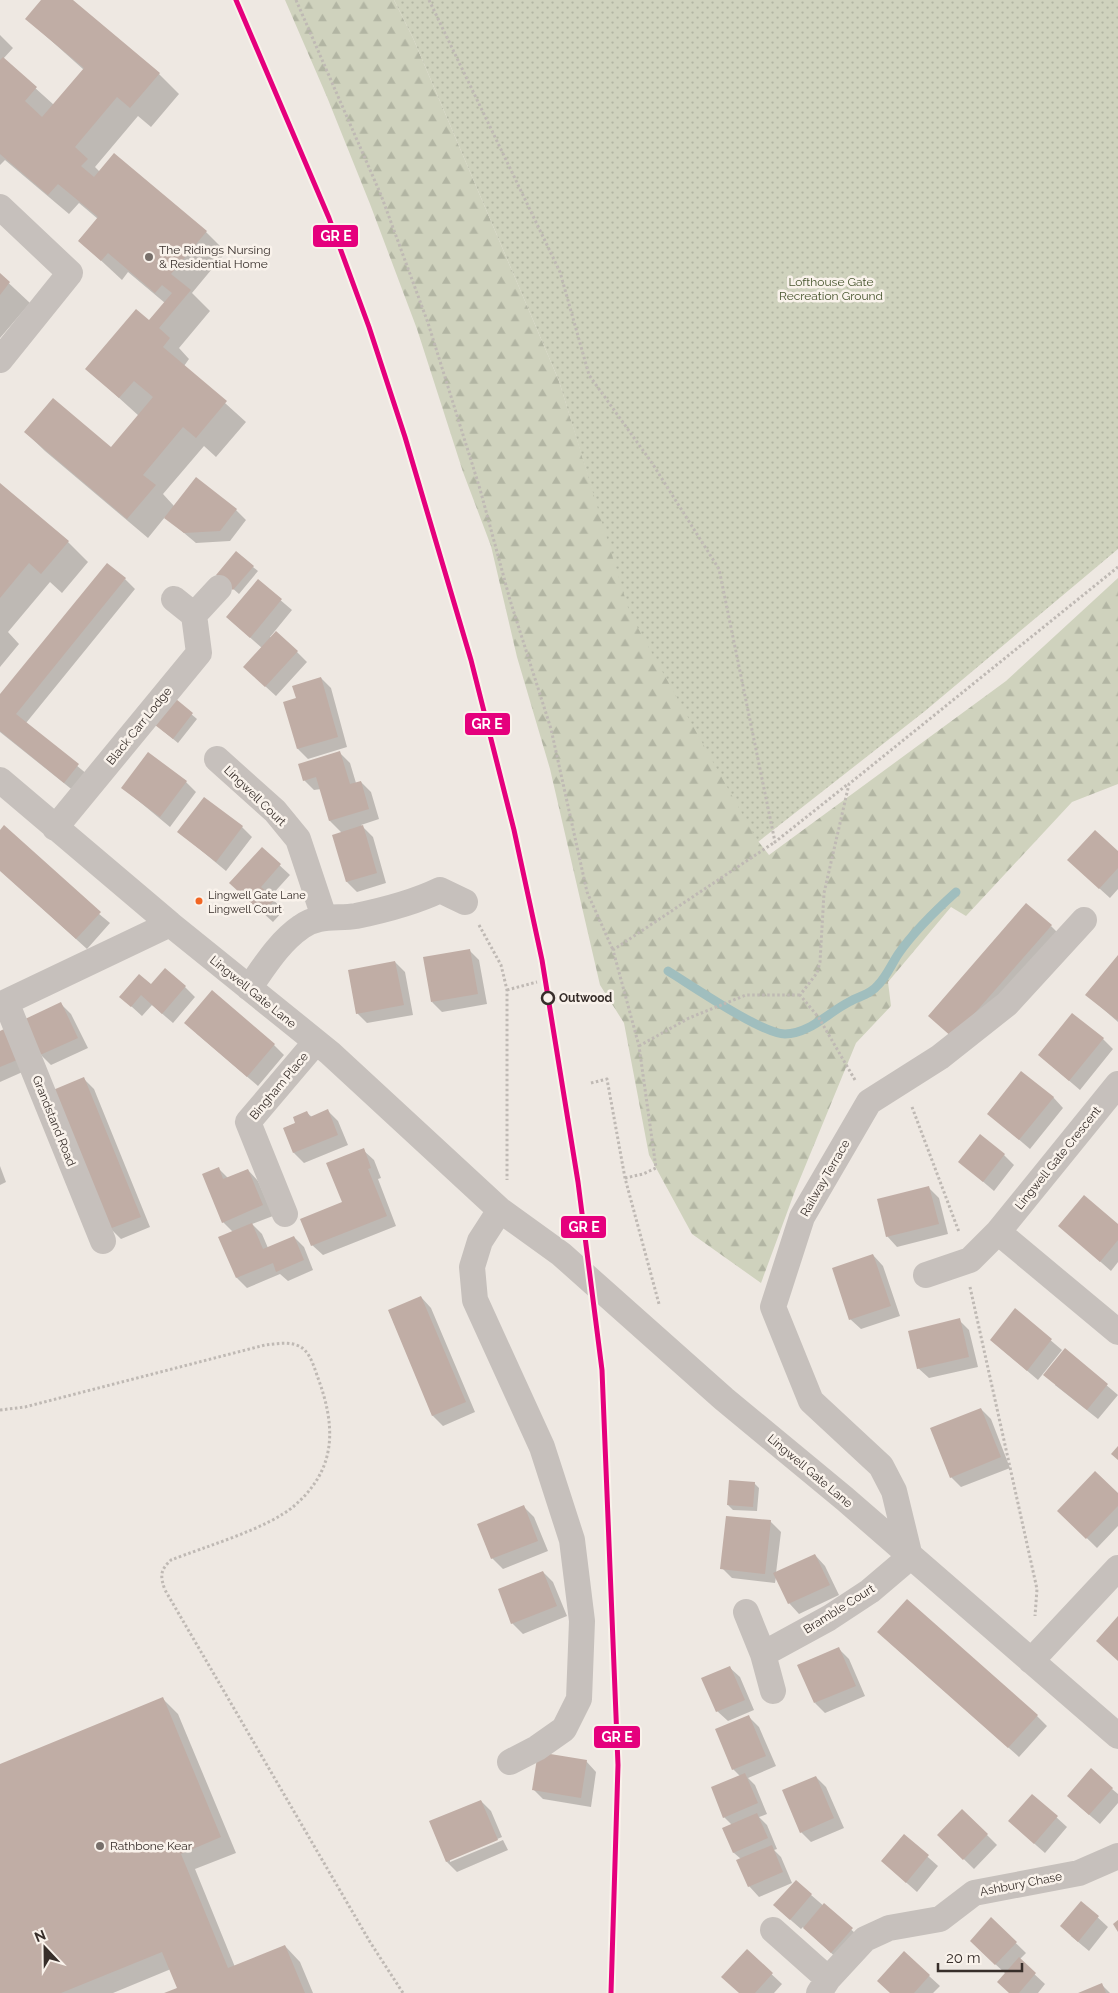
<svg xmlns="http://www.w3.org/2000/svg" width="1118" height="1993" viewBox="0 0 1118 1993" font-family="Raleway,sans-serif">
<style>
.forest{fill:url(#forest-firs)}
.park{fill:url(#park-dots)}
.shadow{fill:#0003}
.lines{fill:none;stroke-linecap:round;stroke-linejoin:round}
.stream{stroke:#a0bebe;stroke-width:9}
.building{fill:#c0ada5}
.path{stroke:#bfb9b4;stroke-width:3;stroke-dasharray:2.5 2.5;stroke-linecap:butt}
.minor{stroke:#c6c0bc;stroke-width:26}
.rail-1-casing{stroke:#f9f2eb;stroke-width:9}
.rail-1{stroke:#e5007d;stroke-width:5}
.poi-dot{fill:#776f6a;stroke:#f9f2eb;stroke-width:2}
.bus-dot{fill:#f26522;stroke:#f9f2eb;stroke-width:2}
.stop-dot{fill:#f9f2eb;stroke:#372e2a;stroke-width:2.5}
.labels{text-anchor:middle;stroke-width:5;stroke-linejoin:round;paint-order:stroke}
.bus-label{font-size:11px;fill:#372e2a;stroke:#f9f2eb;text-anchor:start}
.poi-label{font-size:12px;fill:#372e2a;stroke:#f9f2eb;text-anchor:start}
.park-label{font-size:12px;fill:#47552e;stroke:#f9f2eb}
.street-label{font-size:12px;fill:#372e2a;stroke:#f9f2eb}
.stop-label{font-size:12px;font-weight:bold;fill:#372e2a;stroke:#f9f2eb;text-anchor:start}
.line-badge{stroke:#f9f2eb;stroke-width:2}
.badge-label{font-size:14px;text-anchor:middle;font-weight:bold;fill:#fff}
</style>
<defs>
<pattern id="forest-firs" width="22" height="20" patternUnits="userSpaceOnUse" patternTransform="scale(1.25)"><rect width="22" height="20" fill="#cfd2bd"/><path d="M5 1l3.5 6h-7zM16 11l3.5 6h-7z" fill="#b2b5a3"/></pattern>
<pattern id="park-dots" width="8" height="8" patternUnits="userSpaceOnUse" patternTransform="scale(1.25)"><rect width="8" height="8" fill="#cfd2bd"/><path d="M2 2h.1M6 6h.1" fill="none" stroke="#b2b5a3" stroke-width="1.8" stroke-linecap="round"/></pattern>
</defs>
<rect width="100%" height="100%" fill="#eee8e2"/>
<path class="forest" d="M285,0H394L413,38L559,381L594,494L758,841L769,855L1006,681L1118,578V784L1072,802L966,916L951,907L888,982L891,1006L856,1043L795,1191L761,1283L692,1234L649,1155L624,1023L600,985L550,769L517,657L491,546L463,472L417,329L370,204L327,97Z"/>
<path class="park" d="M394,0H1118V549L925,711L758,842L630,614L559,381L413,38Z"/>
<path class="shadow" d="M43,0H71L159,74L179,94L151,127L138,116L95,167L100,172L114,154L206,232L226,252L192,293L210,311L179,348L189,359L184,366L246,422L216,457L204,446L163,494L174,506L236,510L246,520L230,541L196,543L165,517L148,538L45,451L25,432L111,449L139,416L87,369L149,321L165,303L128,272L122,280L79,240L98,219L79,203L69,214L5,160L0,165V35L13,48L3,59L54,105L84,70L27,19Z
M0,275L30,303L0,338Z
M0,485L68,542L88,562L62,593L50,582L8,632L19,644L0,667Z
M253,567L258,571L239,594L222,579Z
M125,579L135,589L26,723L88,775L75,792L0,732V696Z
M258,581L292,610L270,637L297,652L307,662L276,696L255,677L262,648L227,617Z
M321,678L331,688L347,747L308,759L298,749V699Z
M176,701L197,719L178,743L162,730Z
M340,753L350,763L356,783L361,782L371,792L379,819L361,825L373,837L386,883L357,892L347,882L342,833L330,821L321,789L314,790L304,780Z
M186,782L196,792L170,827L123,788Z
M242,827L252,837L226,871L179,832Z
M0,832L110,923L87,949L0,870Z
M262,849L290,875L270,897L284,910L273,922L241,893Z
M1118,852V889L1110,898L1079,870Z
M1051,926L1061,936L964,1048L930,1016Z
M469,950L479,960L487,1004L442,1012L432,1002Z
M1118,957V1022L1087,995Z
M395,962L405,972L413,1015L367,1023L357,1013Z
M151,986L185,987L195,997L173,1023L152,1005L142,1016L121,997Z
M61,1004L71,1014L88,1048L51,1065L41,1055Z
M0,1032L27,1070L0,1082Z
M196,1033L274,1045L284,1055L258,1086Z
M1103,1039L1113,1049L1080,1090L1039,1055Z
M84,1079L94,1089L150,1227L121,1239L110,1228Z
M1053,1097L1063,1108L1030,1149L989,1114Z
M328,1111L338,1121L348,1145L304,1163L294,1153L284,1128L296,1123L307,1113L312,1117Z
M363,1150L374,1160L381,1178L378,1179L396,1226L323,1255L312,1245L343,1203Z
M1004,1155L1014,1165L994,1191L960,1162Z
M0,1166L6,1182L0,1185Z
M218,1168L228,1178L248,1170L258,1181L273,1216L252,1224L262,1234L268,1248L294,1237L304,1247L313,1270L288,1281L280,1274L247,1288L237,1278L233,1232L223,1222Z
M929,1188L939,1198L948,1234L897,1247L887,1236Z
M1060,1226H1118V1262L1111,1271Z
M873,1255L883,1266L900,1316L861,1329L850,1319Z
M421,1297L431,1308L475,1412L443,1426L433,1416L389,1311Z
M1015,1310L1062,1350L1038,1380L991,1340Z
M959,1320L969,1330L978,1367L929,1378L918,1368Z
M1065,1350L1118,1395L1098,1419L1055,1385Z
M981,1409L991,1419L1010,1468L961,1487L951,1477Z
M754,1483L759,1488L757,1511L733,1510L728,1505Z
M1118,1495V1526L1097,1548L1059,1511Z
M524,1507L534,1517L548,1551L503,1569L492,1558Z
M770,1521L781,1532L776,1573L815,1555L825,1566L839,1595L799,1614L789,1603L776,1577L775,1583L732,1578L722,1568Z
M543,1572L553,1582L567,1616L523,1634L512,1623Z
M889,1642L1037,1716L1047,1726L1019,1757Z
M839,1649L849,1659L865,1696L825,1713L815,1703Z
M729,1667L740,1677L754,1710L728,1721L717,1711Z
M163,1699L178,1714L236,1853L195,1869L235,1967L285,1946L300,1962L313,1993H167L178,1988L171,1969L113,1993H0V1766Z
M749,1717L759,1727L776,1766L748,1778L755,1785L767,1814L759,1817L767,1825L777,1849L774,1850L781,1857L792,1883L759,1897L749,1886L741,1859L734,1853L724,1829L732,1825L724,1817L740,1776L733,1769Z
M586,1761L596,1772L591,1807L543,1799L533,1789Z
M816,1777L826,1787L844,1828L811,1842L801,1832Z
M1112,1789L1118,1794V1803L1100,1824L1079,1806Z
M1032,1795L1067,1827L1045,1853L1020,1831Z
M481,1801L491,1811L502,1837L450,1859V1862L503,1840L508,1850L457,1872L447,1862L430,1822Z
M962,1810L997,1845L974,1869L939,1835Z
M904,1836L938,1866L917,1892L882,1861Z
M796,1882L862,1939L842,1963L803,1927L801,1929L785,1915Z
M1081,1902L1108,1927L1089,1951L1071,1936Z
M991,1919L1026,1953L1019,1960L1045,1984L1038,1993H1010L1006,1974L981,1951Z
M747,1951L782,1984L774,1993H740Z
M904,1953L940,1986L933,1993H891Z
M1102,1985L1110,1993H1081Z"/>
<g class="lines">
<path class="stream" d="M668,971C691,985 762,1034 785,1034C809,1034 829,1012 849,1002C859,996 870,995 878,985C887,976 892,963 899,953C915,930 935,911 956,892"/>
</g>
<path class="building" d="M41,0H73L160,73L130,108L117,97L75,147L88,159L81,166L94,177L114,153L207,231L171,274L191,290L159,328L170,338L163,347L227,401L196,438L183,427L143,475L156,485L127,519L24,432L53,398L111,447L153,397L134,381L119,398L85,369L136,309L149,320L172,293L162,285L155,293L108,253L101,261L78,241L98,217L58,184L48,195L0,154V60L3,57L37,87L25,101L42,117L84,68L25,19Z
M0,273L10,282L0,295Z
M196,477L237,509L220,531L184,533L164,518Z
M0,483L69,541L41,574L29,563L0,598Z
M236,551L254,566L233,590L216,575Z
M107,563L126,578L16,714L79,764L64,783L0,731V694Z
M258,579L282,599L250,638L226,617Z
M276,631L298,651L265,687L243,667Z
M321,677L338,737L297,749L283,702L296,698L292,686Z
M176,699L193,713L173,739L155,725Z
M340,751L350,784L361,781L369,809L329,821L316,777L303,781L298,764Z
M148,752L187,781L160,817L121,788Z
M204,797L243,826L216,862L177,832Z
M4,825L101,912L76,939L0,871V830Z
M363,825L377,873L346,882L332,835Z
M1095,830L1118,851V868L1099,889L1067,860Z
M262,847L281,864L261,887L275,899L262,913L229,883Z
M1026,903L1052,925L953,1038L928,1016Z
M470,949L478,994L431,1002L423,957Z
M1118,955V1019L1117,1020L1085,995Z
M395,961L404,1005L356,1014L348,970Z
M165,968L186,986L162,1014L141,995L131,1007L119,997L139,974L151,984Z
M212,990L275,1044L247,1077L184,1023Z
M61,1002L78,1038L40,1055L23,1020Z
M1072,1013L1104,1038L1069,1081L1038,1055Z
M4,1029L17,1060L0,1067V1031Z
M1021,1071L1054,1097L1019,1140L987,1114Z
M84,1077L141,1217L109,1229L53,1090Z
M328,1109L338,1135L293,1153L283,1128L295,1123L293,1117L307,1111L310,1117Z
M980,1134L1005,1154L983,1182L958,1162Z
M364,1148L371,1168L368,1169L387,1216L311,1246L300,1219L342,1202L326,1163Z
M219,1167L223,1179L248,1169L263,1205L222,1223L202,1174Z
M929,1186L939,1224L886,1237L877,1199Z
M1084,1195L1118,1224V1240L1100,1262L1058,1226Z
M252,1223L263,1249L294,1236L304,1260L276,1272L273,1263L236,1278L218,1237Z
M873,1254L891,1306L849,1320L832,1268Z
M421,1296L466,1402L432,1416L388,1310Z
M1015,1308L1052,1339L1027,1371L990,1340Z
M960,1318L969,1357L917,1369L908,1331Z
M1065,1348L1108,1384L1087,1410L1043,1375Z
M981,1408L1001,1457L950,1478L930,1428Z
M1118,1446V1460L1111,1454Z
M1095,1471L1118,1493V1506L1086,1539L1057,1511Z
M729,1480L755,1482L753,1507L727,1505Z
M524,1505L538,1541L491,1559L477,1524Z
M726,1516L771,1520L765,1574L720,1569Z
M815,1554L830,1585L788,1604L773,1573Z
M543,1571L557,1606L511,1624L498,1589Z
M907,1599L1038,1715L1008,1748L877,1632Z
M1118,1616V1661L1096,1641Z
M839,1647L856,1686L814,1703L797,1665Z
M730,1666L745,1700L716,1712L701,1678Z
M163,1697L221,1837L181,1854L228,1968L285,1945L305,1993H164L177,1988L162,1952L61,1993H0V1764Z
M749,1715L766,1756L732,1770L715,1729Z
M538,1752L587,1760L581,1798L532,1790Z
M1091,1768L1113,1788L1089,1815L1067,1796Z
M745,1773L758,1803L723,1818L711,1787Z
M816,1776L834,1818L800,1833L782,1790Z
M1032,1794L1058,1816L1034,1844L1008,1821Z
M481,1800L498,1840L446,1862L429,1821Z
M962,1809L988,1834L963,1860L937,1835Z
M757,1813L768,1838L733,1853L722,1828Z
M904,1834L929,1855L906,1883L881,1861Z
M772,1845L783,1872L748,1887L736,1860Z
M796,1880L812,1894L790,1920L773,1905Z
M1081,1901L1099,1916L1078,1942L1060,1926Z
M824,1903L853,1928L831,1953L803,1928Z
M991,1917L1017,1942L995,1965L970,1941Z
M1118,1920V1932L1113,1924Z
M747,1949L773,1973L755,1993H739L721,1977Z
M904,1951L930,1975L914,1993H890L877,1981Z
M1019,1957L1036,1973L1019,1993H1009L997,1982Z
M1102,1983L1106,1993H1078Z"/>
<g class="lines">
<path class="path" d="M296,0L381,195L428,323L480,489L510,600L551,729L587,892L613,950
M429,0L560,272L589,375L652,463L719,569L775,842L848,784
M479,925L501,965L507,990V1180
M507,990L537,982
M639,1046L689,1018L746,995H800
M855,1080L819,1018L800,995L817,973L820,962L824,893L849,784L1118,567
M591,1083L607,1079L625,1178L659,1304
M912,1107L959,1232
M625,1178L643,1174L656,1168L639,1046L613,950L775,842
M970,1287L1037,1589L1035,1616
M0,1410L25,1407L265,1345C276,1344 288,1341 299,1346C310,1351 314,1367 318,1378C336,1427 337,1469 294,1506C269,1528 204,1547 171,1560C160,1570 160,1576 165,1590L370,1942L403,1993"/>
<path class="minor" d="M0,207L70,273L0,360
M174,599L194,615
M217,759L275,811L298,839L324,917
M0,780L170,924L330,1053L500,1210L561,1254L724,1399L845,1499L1118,1736
M55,828L199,653L194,615L219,588
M249,988C264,967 279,942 301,927C318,914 337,919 356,916C385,910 413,903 440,890L465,902
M6,1002L103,1241
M0,1005L170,924
M1118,1084L998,1232L1118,1332
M500,1210L480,1241L472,1267L475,1300L542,1447L572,1540L582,1621L579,1699L564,1729L537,1748L510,1762
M285,1214L248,1122L315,1043
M926,1275L970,1260L998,1232
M746,1612L763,1654L773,1691
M763,1654L829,1618L870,1591L910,1557L894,1491L881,1466L811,1401L773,1307L802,1217L869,1102L940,1057L1007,1004L1084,920
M1031,1661L1118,1568
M773,1930L828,1979
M819,1993L828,1979L865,1939L889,1928L940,1919L974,1893L1079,1873L1118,1856"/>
<g class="rail-1-casing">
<path id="rail-1" d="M236,0L329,218L369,327L405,437L471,660L514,830L542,960L578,1182L602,1370L618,1765L611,1993"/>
</g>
<use href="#rail-1" class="rail-1"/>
</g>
<g class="poi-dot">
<circle cx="149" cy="257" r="5"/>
<circle cx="100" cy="1846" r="5"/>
</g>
<circle class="bus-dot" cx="199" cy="901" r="4.5"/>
<circle class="stop-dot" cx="548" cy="998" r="6"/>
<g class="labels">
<g class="bus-label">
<text x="208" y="899">Lingwell Gate Lane<tspan x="208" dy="14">Lingwell Court</tspan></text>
</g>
<g class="poi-label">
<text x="159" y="254">The Ridings Nursing<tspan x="159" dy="14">&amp; Residential Home</tspan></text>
<text x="110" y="1850">Rathbone Kear</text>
</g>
<g class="park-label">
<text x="831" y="286">Lofthouse Gate<tspan x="831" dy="14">Recreation Ground</tspan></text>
</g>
<g class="street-label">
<text transform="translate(139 726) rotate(-51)" y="4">Black Carr Lodge</text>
<text transform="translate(255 796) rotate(44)" y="4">Lingwell Court</text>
<text transform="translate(253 992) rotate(39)" y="4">Lingwell Gate Lane</text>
<text transform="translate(279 1086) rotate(-50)" y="4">Bingham Place</text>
<text transform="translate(54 1121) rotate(68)" y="4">Grandstand Road</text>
<text transform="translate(1058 1158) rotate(-51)" y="4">Lingwell Gate Crescent</text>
<text transform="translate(825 1178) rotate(-60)" y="4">Railway Terrace</text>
<text transform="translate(810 1471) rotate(40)" y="4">Lingwell Gate Lane</text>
<text transform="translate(839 1609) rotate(-32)" y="4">Bramble Court</text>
<text transform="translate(1021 1884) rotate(-11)" y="4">Ashbury Chase</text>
</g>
<g class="stop-label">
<text x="559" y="1002">Outwood</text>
</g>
</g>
<g class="line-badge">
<rect x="312" y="224" width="47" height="24" rx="5" fill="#e5007d"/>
<rect x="464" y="712" width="47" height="24" rx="5" fill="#e5007d"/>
<rect x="560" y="1215" width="47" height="24" rx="5" fill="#e5007d"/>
<rect x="593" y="1725" width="48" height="24" rx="5" fill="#e5007d"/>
</g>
<g class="badge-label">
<text x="336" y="241">GR E</text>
<text x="487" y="729">GR E</text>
<text x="584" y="1232">GR E</text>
<text x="617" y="1742">GR E</text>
</g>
<g transform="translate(45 1948) rotate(338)" stroke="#f9f2eb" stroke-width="4" paint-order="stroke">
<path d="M0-4L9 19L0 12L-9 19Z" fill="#372e2a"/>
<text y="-8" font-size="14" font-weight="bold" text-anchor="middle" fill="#372e2a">N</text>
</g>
<path d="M938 1963v8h84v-8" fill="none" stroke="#372e2a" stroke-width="2.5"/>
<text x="946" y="1963" font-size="15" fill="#372e2a" stroke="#f9f2eb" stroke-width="4" paint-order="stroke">20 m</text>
</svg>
